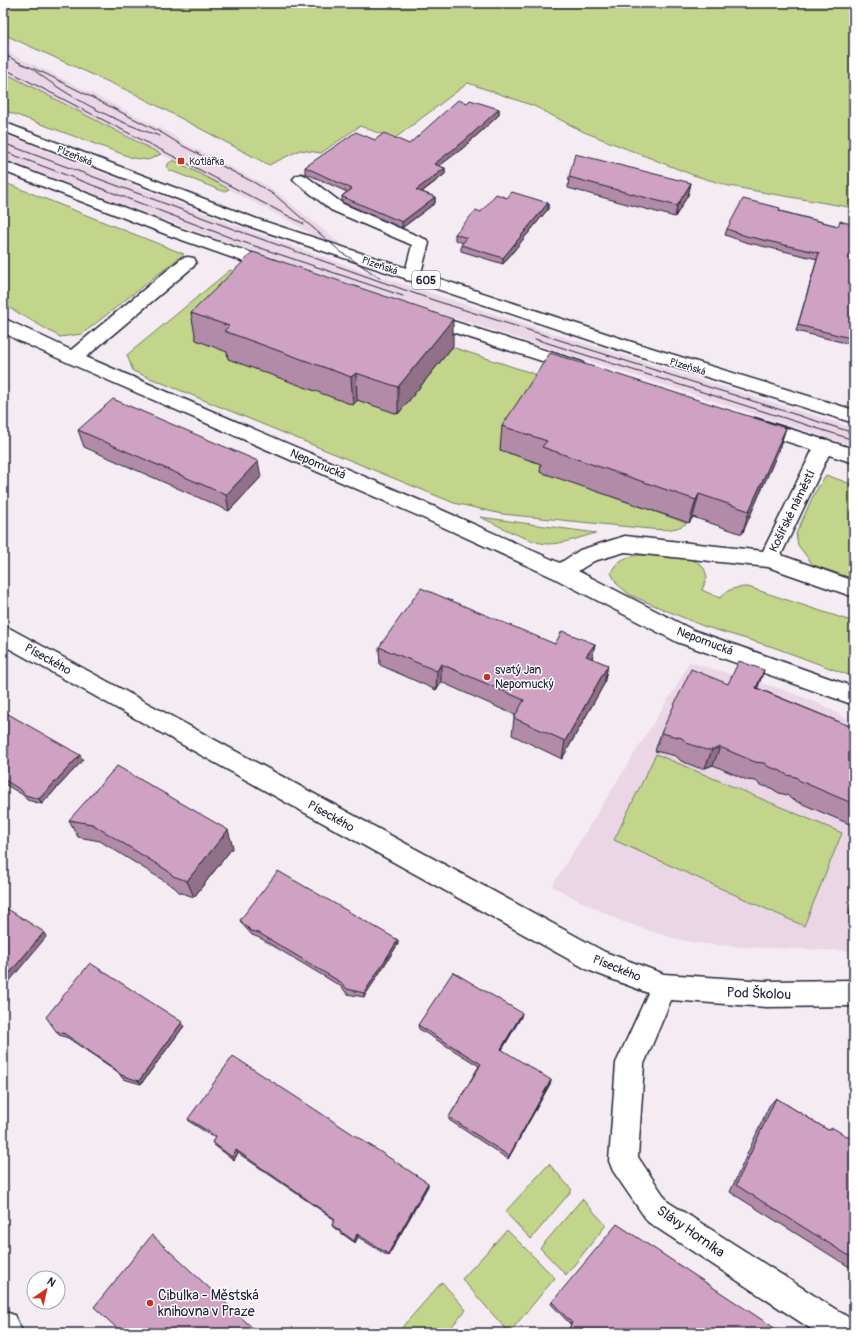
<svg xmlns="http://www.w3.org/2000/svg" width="857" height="1336" viewBox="0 0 857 1336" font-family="Pangolin,sans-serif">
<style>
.built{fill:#ead6e5}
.green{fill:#c2d58a;stroke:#727c62}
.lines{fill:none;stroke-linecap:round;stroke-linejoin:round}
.minor-casing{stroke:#22223b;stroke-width:3}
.primary-casing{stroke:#22223b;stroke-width:3}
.minor{fill:#fff;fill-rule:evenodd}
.primary{fill:#fff;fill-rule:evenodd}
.tram{stroke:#22223b;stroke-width:1}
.wall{fill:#b28ba8;stroke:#22223b}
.shaded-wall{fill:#917188;stroke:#22223b}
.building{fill:#cfa2c3;stroke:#22223b}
.poi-dot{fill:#c8321e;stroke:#fff;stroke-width:1.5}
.labels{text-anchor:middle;stroke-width:3;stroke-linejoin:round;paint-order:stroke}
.far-street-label{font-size:10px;fill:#22223b;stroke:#fff}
.far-poi-label{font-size:10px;fill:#22223b;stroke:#fff;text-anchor:start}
.shield{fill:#fff;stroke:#646476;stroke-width:1}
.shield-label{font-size:11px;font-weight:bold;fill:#22223b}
.street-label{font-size:12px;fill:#22223b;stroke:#fff}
.poi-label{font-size:12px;fill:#22223b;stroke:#fff;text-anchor:start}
.near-street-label{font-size:14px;fill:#22223b;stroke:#fff}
.near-poi-label{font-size:14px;fill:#22223b;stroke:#fff;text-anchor:start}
</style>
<rect width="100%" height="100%" fill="#f5ecf3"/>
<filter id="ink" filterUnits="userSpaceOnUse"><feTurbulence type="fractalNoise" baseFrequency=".025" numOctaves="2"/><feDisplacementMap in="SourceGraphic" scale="8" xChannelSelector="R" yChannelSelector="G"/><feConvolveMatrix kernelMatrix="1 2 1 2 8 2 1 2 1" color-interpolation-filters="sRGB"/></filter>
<g filter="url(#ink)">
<path class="built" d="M3,50L49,72L166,131L186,144L262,183L279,194L342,245L315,236L284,218L3,72Z
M3,134L237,226L363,271L549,332L854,428V446L436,312L229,243L119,203L3,159Z
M689,662L778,688L823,705L854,723V951L744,947L694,943L669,937L621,921L576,899L552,886L677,685Z"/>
<path class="green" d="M3,3H854V208L767,193L729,186L693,175L584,132L534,106L468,83L394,139L360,126L321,153L300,150L269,165L135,94L3,34Z
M3,72L153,150L161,154L148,160L133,158L3,110Z
M173,160L229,189L225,191H222L169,170L167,168L168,164Z
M3,182L184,254L82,334L60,337L3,304Z
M230,270L257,280L233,354L229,359L353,404L358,400L452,347L547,378L500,450L544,465L610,496L687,523C675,531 664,530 650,529L502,514L454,503L133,371L127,355Z
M826,475L854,485V579L813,565L798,545L796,534L814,494Z
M480,517L596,533C581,537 564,544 548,544C529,543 498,525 480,517Z
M639,555C656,556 688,554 700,564C705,568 706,573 707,578L702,590L720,598C727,589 736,587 748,587L854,622V677L773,647L703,626L630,595L617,584L611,573C616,560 626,557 639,555Z
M656,754L842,833L804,926L614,840Z
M549,1164L572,1190L531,1239L505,1212Z
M582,1199L606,1225L566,1275L540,1248Z
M507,1230L555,1278L509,1333L462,1279Z
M442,1282L466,1310L446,1333H397Z"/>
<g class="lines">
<g class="minor-casing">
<path id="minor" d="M301,174L306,176L343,204L427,240L429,243L420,276L418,280L412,281L406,280L404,276L412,245L331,210L296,182L293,179L296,176Z
M188,257L194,258L196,262L194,266L86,357L435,507L560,563L580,550L625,536L763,551L817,441L824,439L831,441L833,446L781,555L854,581V597L768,567L625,552L594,561L578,571L693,630L854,687V705L677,642L554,578L421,517L71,364L17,340L3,332V318L71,350L182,258Z
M3,626L11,629L605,952L664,974L766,981L854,980V1006L766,1007L671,1000L644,1064L638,1157L668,1202L854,1321V1333H817L648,1222L613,1171L609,1161L616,1063L648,993L588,970L3,645Z
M3,1311L14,1315L23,1333H3Z"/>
</g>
<g class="primary-casing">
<path id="primary" d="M3,122L257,219L632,342L854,410V423L620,350L245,225L3,131Z
M3,161L180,229L282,263L284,267L282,271L276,272L270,271L168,235L3,171Z
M424,312L582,362L585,366L582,370L576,372L418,321L415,317L418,313Z
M755,418L854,449V463L748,429L746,424L748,419Z"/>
</g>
<use href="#minor" class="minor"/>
<use href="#primary" class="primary"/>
<path class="tram" d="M3,54L22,64
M18,62L46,74L162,133L183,146L255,183L276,196L341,252L380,278
M3,68L304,224
M35,71C70,98 118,123 160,136
M3,143L233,229L433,300L854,433
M3,151L234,239L403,296
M535,339L854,440"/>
</g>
<path class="wall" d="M467,103L499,109V115L463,148L439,166L445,168V174L422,192L435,197V203L402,228L344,203L342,202V196L347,192L305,173V167L375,140L409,144Z
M569,177L691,183L688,195L675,217L568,188Z
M507,198L548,203V209L503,264L461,251V245L463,243L455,240V234L481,212Z
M780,211L838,226L854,225V345L796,331L817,259L745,242L725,235L727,229Z
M191,313L453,346L398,414L357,400L353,405L228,359L227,352L196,340Z
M502,426L786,428L778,452L742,534L693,517L689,523L540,472L541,464L500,450Z
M78,430L261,477L229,511L84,447Z
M555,644H595L592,659L608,665L604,684L562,759L512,735L514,718L515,715L441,682L436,690L380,665L379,647Z
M764,670L757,688L854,728V826L791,799L787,795L779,793L771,788L760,785L756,781L747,780L713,765L705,768H699L681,761L676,756L655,751L661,733L728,684Z
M3,711L83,760L42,804L27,800L23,795L3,783Z
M69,820L233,847L194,897L179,892L174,887L100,841L78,837Z
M854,898V916L849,914Z
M240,920L398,944L364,997L347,994L342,987L260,938L252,935L242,924Z
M521,1017L502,1050L550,1084L508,1159L449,1120V1117L479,1066L419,1029L418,1025Z
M184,1026L141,1084L123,1079L118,1072L68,1038L59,1035L56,1031Z
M776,1098L828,1130L854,1143V1270L730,1192L769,1106Z
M188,1119L428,1186L388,1256L358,1237L355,1243L333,1227L332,1225L335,1220L238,1153L234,1160L214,1145L212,1142L215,1138L190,1122Z
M552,1302L782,1333H567L571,1325L551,1304Z"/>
<path class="shaded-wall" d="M499,109V115L463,148L434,170V164Z
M445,168V174L416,196V190Z
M691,183L688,195L675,217L677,206Z
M435,197V203L402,228V222Z
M548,203V209L503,264V258Z
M453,319V346L398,414V387Z
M356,373L357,400L353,405L351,377Z
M786,428L778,452L742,534L749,511Z
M258,461L261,477L229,511L226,495Z
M699,494L693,517L689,523L696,500Z
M595,644L591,663L586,656Z
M441,664V682L436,690L437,671Z
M608,665L604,684L562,759L565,741Z
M764,670L757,690L756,688Z
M720,747L713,765L705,768L712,750Z
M80,755L83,760L42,804L39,799Z
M228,830L233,847L194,897L187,881Z
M44,932L46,937L3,989V981Z
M398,940V944L364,997V993Z
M522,1013L521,1017L500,1053L501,1049Z
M182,1022L184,1026L141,1084L139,1081Z
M551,1080L550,1084L508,1159L509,1156Z
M236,1150L238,1153L234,1160L232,1157Z
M428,1183V1186L388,1256V1254Z
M357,1234L358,1237L355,1243L354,1241Z"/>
<path class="building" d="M458,100L467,103L470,100L499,109L463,142L434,164L445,168L416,190L435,197L402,222L343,197L342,196L352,189L305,167L356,132L375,140L384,133L409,144Z
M575,154L691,183L677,206L569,177Z
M512,192L548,203L503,258L461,245L467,238L455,234L476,210L481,212L496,194L507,198Z
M743,199L780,208L779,211L838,226L840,221L854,225V339L798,325L819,253L746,236L727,229Z
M253,252L453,319L398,387L356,373L351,377L224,331L229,326L191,313Z
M550,353L786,428L749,511L699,494L696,500L542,447L547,441L502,426Z
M113,399L258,461L226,495L78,430Z
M421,588L555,644L562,631L595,644L586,656L608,665L565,741L514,718L524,700L441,664L437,671L379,647Z
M739,661L764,670L756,688L854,728V804L800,781L796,777L787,775L779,770L769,767L764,763L755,762L720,747L712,750H706L687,743L682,738L661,733L691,669L728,684Z
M3,711L80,755L39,799L25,795L21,790L3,779Z
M117,766L228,830L187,881L173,876L168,871L92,824L69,820Z
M278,871L398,940L364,993L347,989L342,983L259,933L251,931L240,920Z
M3,906L44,932L3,981Z
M90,963L182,1022L139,1081L121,1075L115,1069L65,1034L56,1031L46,1017Z
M453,972L522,1013L501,1049L551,1080L509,1156L449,1117L481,1064L418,1025Z
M233,1056L428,1183L388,1254L357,1234L354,1241L332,1225L335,1219L236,1150L232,1157L212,1142L216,1136L188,1119Z
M776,1098L828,1130L833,1128L850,1138L854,1143V1259L736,1185Z
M617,1224L782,1333H567L572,1323L552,1302Z
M152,1235L258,1333H124L121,1330L120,1331L94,1307Z"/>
</g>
<g class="poi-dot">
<rect x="177" y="157" width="8" height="8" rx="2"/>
<circle cx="487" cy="677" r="4"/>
<circle cx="150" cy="1303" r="4"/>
</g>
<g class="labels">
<g class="far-street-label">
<text transform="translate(75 155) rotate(22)" y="4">Plzeňská</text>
<text transform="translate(380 265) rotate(19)" y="4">Plzeňská</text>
<text transform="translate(688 366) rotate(17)" y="4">Plzeňská</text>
</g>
<g class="far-poi-label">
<text x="189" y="165">Kotlářka</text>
</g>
<rect class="shield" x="412" y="271" width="28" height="18" rx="3"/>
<g class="shield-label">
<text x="426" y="284">605</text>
</g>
<g class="street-label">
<text transform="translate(318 464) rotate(23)" y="4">Nepomucká</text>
<text transform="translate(792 511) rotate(-64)" y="4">Košířské náměstí</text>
<text transform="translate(705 641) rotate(21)" y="4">Nepomucká</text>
<text transform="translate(48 659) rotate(29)" y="4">Píseckého</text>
<text transform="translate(331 816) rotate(29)" y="4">Píseckého</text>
<text transform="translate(617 968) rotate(22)" y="4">Píseckého</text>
</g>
<g class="poi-label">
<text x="495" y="674">svatý Jan<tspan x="495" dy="14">Nepomucký</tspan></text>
</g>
<g class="near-street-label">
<text transform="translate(759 993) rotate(2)" y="5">Pod Školou</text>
<text transform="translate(691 1231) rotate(35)" y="5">Slávy Horníka</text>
</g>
<g class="near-poi-label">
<text x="158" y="1300">Cibulka - Městská<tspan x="158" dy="16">knihovna v Praze</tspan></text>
</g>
</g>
<rect width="857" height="1336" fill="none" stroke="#fff" stroke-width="16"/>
<rect x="8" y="8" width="841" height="1320" fill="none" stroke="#22223b" stroke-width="1.5" filter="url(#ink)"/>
<g transform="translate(46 1290) rotate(34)"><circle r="19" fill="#ffffff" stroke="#a7a7b1"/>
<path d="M0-3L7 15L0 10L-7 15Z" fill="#c8321e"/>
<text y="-6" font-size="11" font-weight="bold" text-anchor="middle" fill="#22223b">N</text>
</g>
</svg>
